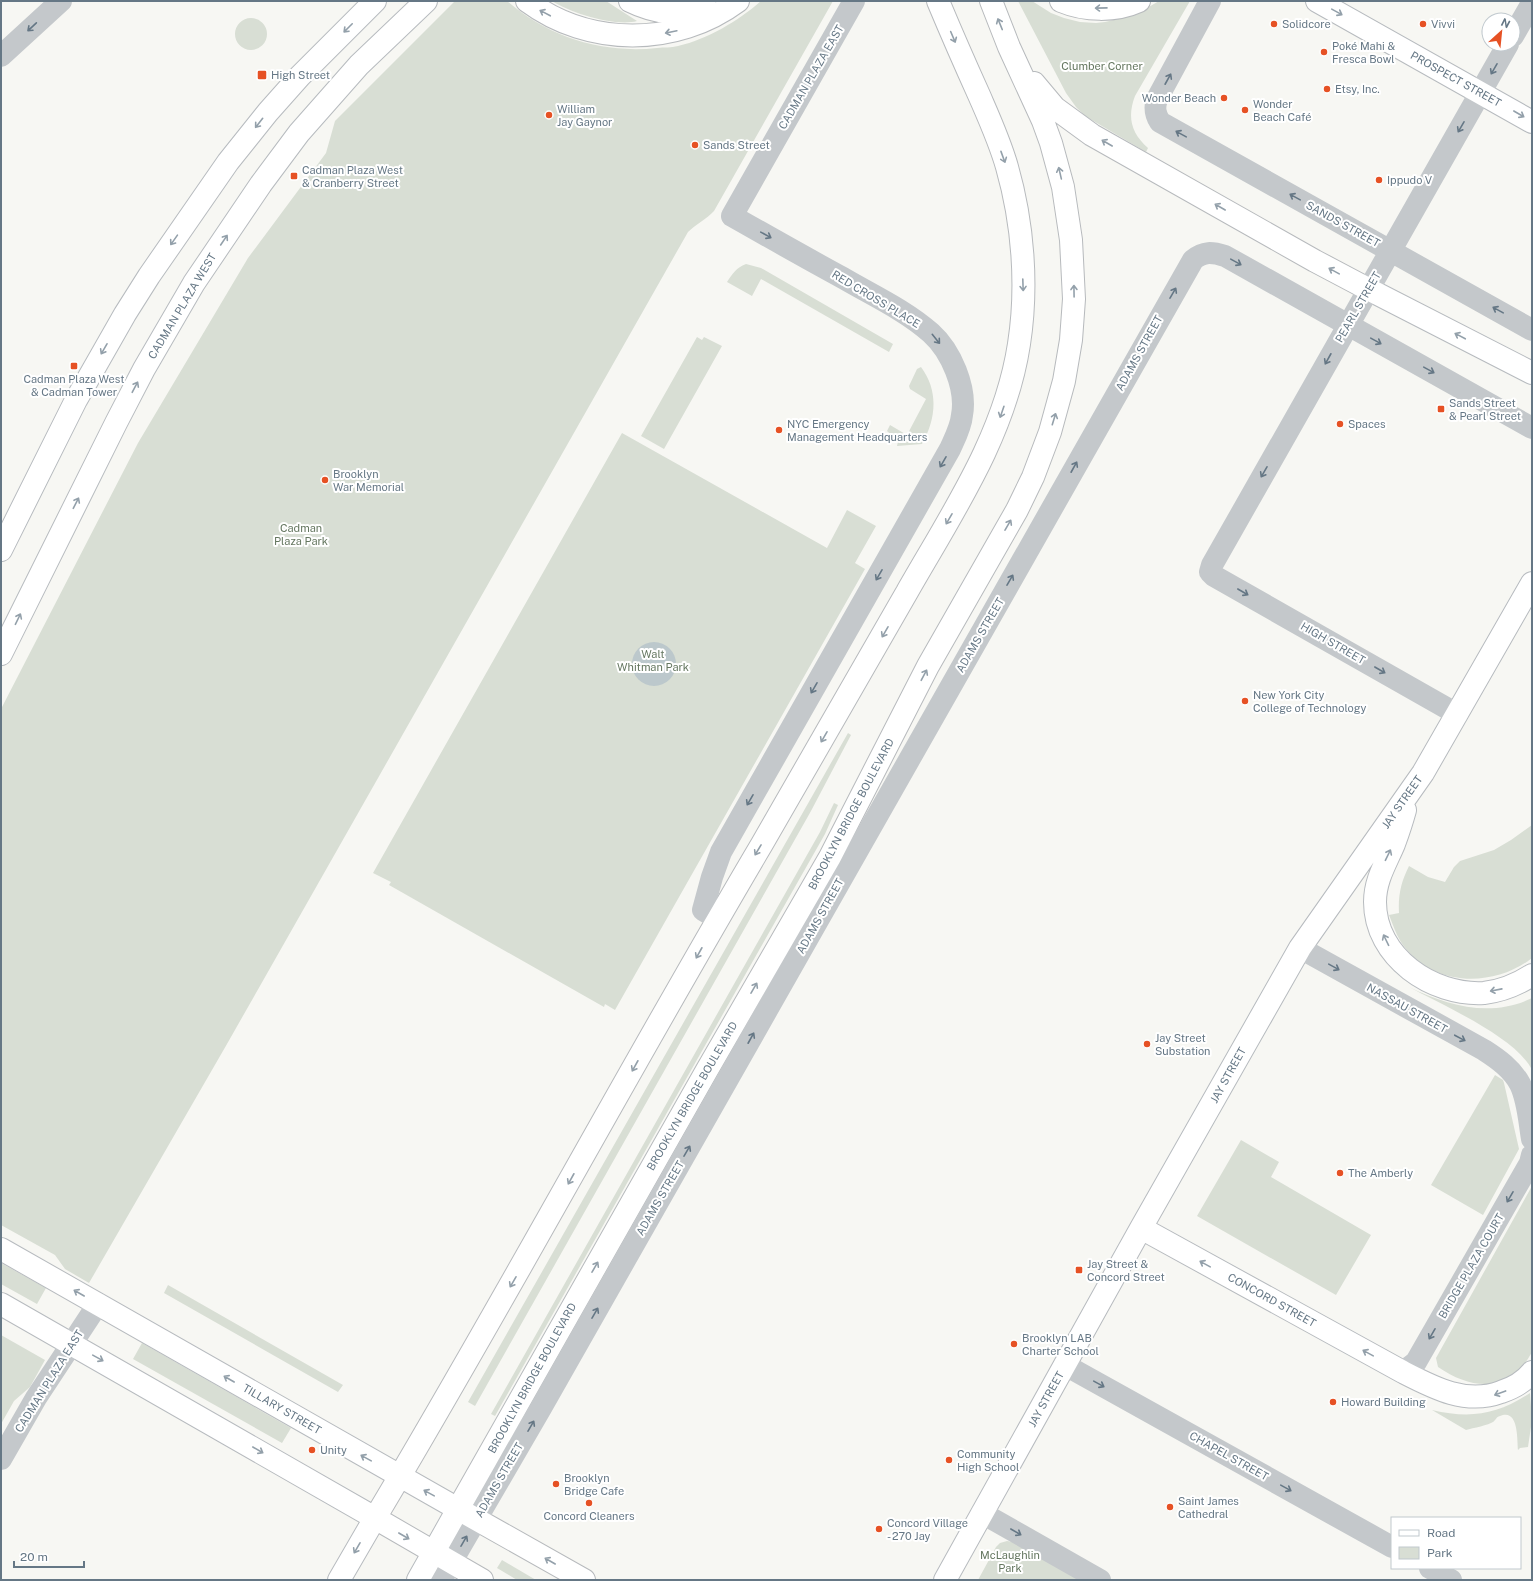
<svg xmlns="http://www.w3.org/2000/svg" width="1533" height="1581" viewBox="0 0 1533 1581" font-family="'Public Sans',sans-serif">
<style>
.green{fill:#d8ded4}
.water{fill:#bcc8cc}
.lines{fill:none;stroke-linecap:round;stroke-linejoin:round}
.major-casing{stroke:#b7bbbf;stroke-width:24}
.highway-casing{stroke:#b7babd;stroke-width:24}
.minor{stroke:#c4c8cb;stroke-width:22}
.major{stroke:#fff;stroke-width:22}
.highway{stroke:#fff;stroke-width:22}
.oneway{stroke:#93a0aa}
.oneway2{stroke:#657785}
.poi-dot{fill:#e65124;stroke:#fff;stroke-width:1.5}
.labels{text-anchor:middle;stroke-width:4;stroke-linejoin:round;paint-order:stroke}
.poi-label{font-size:11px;fill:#657785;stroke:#fff;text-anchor:start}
.park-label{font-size:11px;fill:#657760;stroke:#fff}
.street-label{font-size:11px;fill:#657785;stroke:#fff}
</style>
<rect width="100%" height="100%" fill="#f7f7f3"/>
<path class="green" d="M455,1H507C548,37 602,54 657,48C664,47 671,48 678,46C708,39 738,21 761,1H833L714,211C707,219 696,224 688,232L227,1044L89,1283L65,1269L55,1255L1,1225V709L138,443L248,258L326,153L335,121Z
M552,1H606L637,21C615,27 571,13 552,1Z
M1018,1H1032L1051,13L1064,18L1080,22L1096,23L1105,22L1135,15L1159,1H1190L1135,96C1127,117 1131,133 1148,148L1146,152L1085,116L1076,107L1066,93Z
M235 34a16 16 0 1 1 32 0a16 16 0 1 1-32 0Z
M746,264L761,268L893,344L889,352L761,279L752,296L727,282C733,273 736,268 746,264Z
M697,337L702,340L704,337L722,346L664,449L641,436Z
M921,367C939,391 936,419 922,444L897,446L898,441L887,431L890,425L907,435L926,399L910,389L909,386L917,369Z
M622,433L827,548L847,510L876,526L855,563L865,569L615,1010L605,1004L604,1007L389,885L391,882L373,873Z
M848,733L851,735L811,811L475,1406L468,1402Z
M834,803L838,805L825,834L495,1416L491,1414L820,832Z
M1532,825V958C1494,988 1433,987 1403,945C1397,937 1393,925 1389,915L1399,913C1398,895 1401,882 1409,866L1428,877L1445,882L1454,867L1460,861L1494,850L1511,840Z
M1409,987C1449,1006 1490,1018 1532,998V1070C1516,1037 1442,1005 1409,987Z
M1495,1075L1503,1080L1504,1083L1519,1149L1483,1215L1431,1185Z
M1241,1140L1279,1162L1271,1177L1371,1235L1336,1295L1197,1216Z
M1532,1186V1352C1510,1393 1473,1391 1438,1367L1436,1358Z
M1,1263L46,1288L37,1304L1,1284Z
M168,1285L343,1385L338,1392L164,1293Z
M1,1335L45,1360L30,1387L14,1401L1,1424Z
M142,1343L291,1428L282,1443L133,1359Z
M1530,1393L1532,1420L1528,1447L1520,1448L1518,1450C1517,1440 1519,1408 1500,1416C1496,1417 1496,1420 1493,1422C1489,1425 1473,1428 1466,1430L1432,1410C1470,1419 1497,1415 1530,1393Z
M1007,1541L1013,1542L1082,1580H978L996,1547L1000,1543Z
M502,1560L536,1580H517L497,1568Z"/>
<path class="water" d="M632 664a22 22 0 1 1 44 0a22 22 0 1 1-44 0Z"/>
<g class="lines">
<g class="major-casing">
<path id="major" d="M1317,1L1532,122
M1368,289L1532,373
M1,550L76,400L125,314L149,276L228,162L268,112L300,76L375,1
M1,654L116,423L144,369L194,283L261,184L299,133L359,65L426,1
M1405,810C1402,821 1398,833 1394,844C1386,863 1375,880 1375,902C1375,957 1432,996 1484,993C1501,991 1518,984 1532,975
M1141,1228L1403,1372C1434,1388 1466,1405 1501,1392C1513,1388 1524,1382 1532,1372
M1,1249L458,1509L418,1580
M1,1304L375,1518L339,1580
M945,1580L1141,1228L1300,948L1423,773L1532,583"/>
</g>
<g class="highway-casing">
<path id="highway" d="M527,1C589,47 676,47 738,1
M630,1C656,14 681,15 709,11
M1061,1C1085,11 1115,12 1139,1
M1034,83L1055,108L1092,135L1315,261L1368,289
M482,1580L375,1518C508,1296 630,1067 762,844C811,760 859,676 907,592C952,513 1005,436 1019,344C1028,286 1023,223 1007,167C1000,142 989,118 979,95C965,64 951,32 938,1
M584,1580L458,1509L707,1070L830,857L928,666L1017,510L1033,477L1050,432L1064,381L1071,340L1074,299L1071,240L1063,187L1051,143L1043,121L1009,47L991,1"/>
</g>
<path class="minor" d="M1210,1L1157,99C1154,108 1155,114 1160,122L1532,330
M1513,36L1532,3
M1,56L61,1
M1457,714L1214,576L1210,572L1212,565L1508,44
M718,919L703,910L712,877L721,852L950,449C955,438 961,427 962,415C967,388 951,351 931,333C905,310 872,295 843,278C806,258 769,237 732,216L854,1
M1300,948L1484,1050C1498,1059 1512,1069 1520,1084C1528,1100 1529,1121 1532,1139
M1065,1365L1392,1547
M1403,1372L1416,1362L1530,1163L1532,1155
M1,1459L36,1398L98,1304
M982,1513L1100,1580
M1430,1568L1451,1580
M441,1580L541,1408L1193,260C1204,251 1212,252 1225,256L1532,428"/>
<use href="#major" class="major"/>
<use href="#highway" class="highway"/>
</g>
<defs><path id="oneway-shaft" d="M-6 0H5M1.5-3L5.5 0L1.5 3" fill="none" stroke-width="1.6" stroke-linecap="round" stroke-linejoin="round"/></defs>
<g class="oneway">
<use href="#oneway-shaft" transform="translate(1101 8) rotate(179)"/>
<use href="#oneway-shaft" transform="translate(1337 12) rotate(29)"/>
<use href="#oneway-shaft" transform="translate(545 13) rotate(-152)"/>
<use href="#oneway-shaft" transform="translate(1000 24) rotate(-112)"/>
<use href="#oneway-shaft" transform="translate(348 28) rotate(135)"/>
<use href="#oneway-shaft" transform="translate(671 32) rotate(168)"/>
<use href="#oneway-shaft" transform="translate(953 37) rotate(67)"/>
<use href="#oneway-shaft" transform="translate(1519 114) rotate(30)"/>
<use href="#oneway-shaft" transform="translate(259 123) rotate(128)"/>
<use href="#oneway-shaft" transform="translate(1107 143) rotate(-150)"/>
<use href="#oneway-shaft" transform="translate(1003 157) rotate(70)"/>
<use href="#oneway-shaft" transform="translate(1060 173) rotate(-103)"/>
<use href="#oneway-shaft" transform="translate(1220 207) rotate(-150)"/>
<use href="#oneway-shaft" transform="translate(174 240) rotate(125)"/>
<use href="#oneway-shaft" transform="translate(224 240) rotate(-56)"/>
<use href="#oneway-shaft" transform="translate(1334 271) rotate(-151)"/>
<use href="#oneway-shaft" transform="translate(1023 285) rotate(88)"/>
<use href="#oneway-shaft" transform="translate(1074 291) rotate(-91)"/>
<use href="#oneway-shaft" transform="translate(1460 336) rotate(-152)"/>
<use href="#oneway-shaft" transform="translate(104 349) rotate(120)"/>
<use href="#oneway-shaft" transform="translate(135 387) rotate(-62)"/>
<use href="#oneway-shaft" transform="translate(1002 412) rotate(109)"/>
<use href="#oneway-shaft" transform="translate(1054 419) rotate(-73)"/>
<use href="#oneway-shaft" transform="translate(76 503) rotate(-63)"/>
<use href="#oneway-shaft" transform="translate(949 519) rotate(120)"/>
<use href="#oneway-shaft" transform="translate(1008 525) rotate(-60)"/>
<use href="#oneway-shaft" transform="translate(18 619) rotate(-64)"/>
<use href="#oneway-shaft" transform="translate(885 632) rotate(120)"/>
<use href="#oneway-shaft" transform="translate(924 675) rotate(-62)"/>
<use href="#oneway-shaft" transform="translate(824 737) rotate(120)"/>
<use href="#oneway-shaft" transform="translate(758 850) rotate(121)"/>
<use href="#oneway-shaft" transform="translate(1388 855) rotate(-64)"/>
<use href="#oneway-shaft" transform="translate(1386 940) rotate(-116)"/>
<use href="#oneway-shaft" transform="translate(699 953) rotate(119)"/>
<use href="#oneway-shaft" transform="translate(754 988) rotate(-60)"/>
<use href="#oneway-shaft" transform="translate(1496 990) rotate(169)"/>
<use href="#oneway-shaft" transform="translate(635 1066) rotate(119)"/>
<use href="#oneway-shaft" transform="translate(571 1179) rotate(119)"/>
<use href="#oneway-shaft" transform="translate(1205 1264) rotate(-151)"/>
<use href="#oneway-shaft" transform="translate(595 1267) rotate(-60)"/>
<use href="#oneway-shaft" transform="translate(513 1282) rotate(120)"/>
<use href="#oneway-shaft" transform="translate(79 1293) rotate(-150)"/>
<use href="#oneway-shaft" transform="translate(1368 1353) rotate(-151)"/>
<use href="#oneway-shaft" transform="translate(98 1358) rotate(29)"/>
<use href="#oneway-shaft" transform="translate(229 1379) rotate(-150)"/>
<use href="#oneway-shaft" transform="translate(1500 1393) rotate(160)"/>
<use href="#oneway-shaft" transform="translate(258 1450) rotate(30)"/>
<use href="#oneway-shaft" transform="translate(366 1458) rotate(-151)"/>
<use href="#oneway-shaft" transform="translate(429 1493) rotate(-151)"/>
<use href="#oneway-shaft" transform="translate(404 1536) rotate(30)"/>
<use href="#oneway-shaft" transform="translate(357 1548) rotate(120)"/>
<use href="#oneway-shaft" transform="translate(550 1561) rotate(-150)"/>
</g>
<g class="oneway2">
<use href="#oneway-shaft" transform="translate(32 27) rotate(137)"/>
<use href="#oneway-shaft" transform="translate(1494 69) rotate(120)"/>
<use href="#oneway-shaft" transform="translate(1168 79) rotate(-61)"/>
<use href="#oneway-shaft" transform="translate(1461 127) rotate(120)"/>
<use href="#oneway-shaft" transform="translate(1181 134) rotate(-151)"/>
<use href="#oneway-shaft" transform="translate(1295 197) rotate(-151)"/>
<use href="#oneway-shaft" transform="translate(766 235) rotate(29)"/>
<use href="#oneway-shaft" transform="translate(1236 262) rotate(29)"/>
<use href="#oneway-shaft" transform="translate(1173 293) rotate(-60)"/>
<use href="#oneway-shaft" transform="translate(1498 310) rotate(-151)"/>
<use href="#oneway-shaft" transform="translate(936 339) rotate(51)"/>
<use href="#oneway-shaft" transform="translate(1376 341) rotate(29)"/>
<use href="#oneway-shaft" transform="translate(1328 359) rotate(119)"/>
<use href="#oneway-shaft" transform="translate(1429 370) rotate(29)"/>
<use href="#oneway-shaft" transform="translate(943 462) rotate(120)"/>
<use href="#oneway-shaft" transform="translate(1074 467) rotate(-61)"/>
<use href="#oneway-shaft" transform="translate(1264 472) rotate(120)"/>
<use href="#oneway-shaft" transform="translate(879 575) rotate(120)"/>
<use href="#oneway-shaft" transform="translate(1010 580) rotate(-60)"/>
<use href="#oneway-shaft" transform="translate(1243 592) rotate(30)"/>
<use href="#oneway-shaft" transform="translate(1380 670) rotate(30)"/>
<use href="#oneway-shaft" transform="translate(814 688) rotate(120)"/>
<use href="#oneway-shaft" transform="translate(750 800) rotate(120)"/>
<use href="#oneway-shaft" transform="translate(1334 967) rotate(29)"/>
<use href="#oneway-shaft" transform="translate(751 1038) rotate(-61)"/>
<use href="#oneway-shaft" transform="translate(1460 1038) rotate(28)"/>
<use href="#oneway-shaft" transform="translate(687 1151) rotate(-60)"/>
<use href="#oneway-shaft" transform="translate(1510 1197) rotate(120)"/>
<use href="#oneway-shaft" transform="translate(595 1313) rotate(-60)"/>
<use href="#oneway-shaft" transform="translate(1432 1334) rotate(120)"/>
<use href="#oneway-shaft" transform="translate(1099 1384) rotate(29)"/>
<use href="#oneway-shaft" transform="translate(531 1426) rotate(-60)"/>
<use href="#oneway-shaft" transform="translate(1286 1488) rotate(29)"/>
<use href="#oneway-shaft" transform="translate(1016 1532) rotate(30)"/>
<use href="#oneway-shaft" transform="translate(464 1541) rotate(-60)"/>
</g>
<g class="poi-dot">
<circle cx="1274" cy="24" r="4"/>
<circle cx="1423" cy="24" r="4"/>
<circle cx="1324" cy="52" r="4"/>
<rect x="257" y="70" width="10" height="10" rx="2"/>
<circle cx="1327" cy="89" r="4"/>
<circle cx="1224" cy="98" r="4"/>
<circle cx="1245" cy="110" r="4"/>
<circle cx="549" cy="115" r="4"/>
<circle cx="695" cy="145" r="4"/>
<rect x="290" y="172" width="8" height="8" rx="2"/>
<circle cx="1379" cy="180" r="4"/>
<rect x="70" y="362" width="8" height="8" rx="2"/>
<rect x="1437" y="405" width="8" height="8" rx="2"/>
<circle cx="1340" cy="424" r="4"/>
<circle cx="779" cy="430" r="4"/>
<circle cx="325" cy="480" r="4"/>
<circle cx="1245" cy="701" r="4"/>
<circle cx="1147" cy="1044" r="4"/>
<circle cx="1340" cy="1173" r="4"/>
<rect x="1075" y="1266" width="8" height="8" rx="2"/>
<circle cx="1014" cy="1344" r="4"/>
<circle cx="1333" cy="1402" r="4"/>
<circle cx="312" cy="1450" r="4"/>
<circle cx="949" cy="1460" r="4"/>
<circle cx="556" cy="1484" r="4"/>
<circle cx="589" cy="1503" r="4"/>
<circle cx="1170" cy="1507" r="4"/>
<circle cx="879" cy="1529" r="4"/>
</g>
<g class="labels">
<g class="poi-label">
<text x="1282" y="28">Solidcore</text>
<text x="1431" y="28">Vivvi</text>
<text x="1332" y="50">Poké Mahi &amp;<tspan x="1332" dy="13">Fresca Bowl</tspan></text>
<text x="271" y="79">High Street</text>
<text x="1335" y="93">Etsy, Inc.</text>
<text x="1216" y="102" text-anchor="end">Wonder Beach</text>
<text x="1253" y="108">Wonder<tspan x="1253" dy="13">Beach Café</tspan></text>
<text x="557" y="113">William<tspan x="557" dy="13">Jay Gaynor</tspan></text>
<text x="703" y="149">Sands Street</text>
<text x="302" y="174">Cadman Plaza West<tspan x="302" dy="13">&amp; Cranberry Street</tspan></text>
<text x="1387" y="184">Ippudo V</text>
<text x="74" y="383" text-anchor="middle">Cadman Plaza West<tspan x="74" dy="13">&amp; Cadman Tower</tspan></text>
<text x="1449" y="407">Sands Street<tspan x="1449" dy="13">&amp; Pearl Street</tspan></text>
<text x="787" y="428">NYC Emergency<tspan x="787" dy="13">Management Headquarters</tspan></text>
<text x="1348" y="428">Spaces</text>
<text x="333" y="478">Brooklyn<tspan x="333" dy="13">War Memorial</tspan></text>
<text x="1253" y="699">New York City<tspan x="1253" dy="13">College of Technology</tspan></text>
<text x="1155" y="1042">Jay Street<tspan x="1155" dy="13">Substation</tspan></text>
<text x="1348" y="1177">The Amberly</text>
<text x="1087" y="1268">Jay Street &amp;<tspan x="1087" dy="13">Concord Street</tspan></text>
<text x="1022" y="1342">Brooklyn LAB<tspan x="1022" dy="13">Charter School</tspan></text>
<text x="1341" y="1406">Howard Building</text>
<text x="320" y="1454">Unity</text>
<text x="957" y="1458">Community<tspan x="957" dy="13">High School</tspan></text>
<text x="564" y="1482">Brooklyn<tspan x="564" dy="13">Bridge Cafe</tspan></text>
<text x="1178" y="1505">Saint James<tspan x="1178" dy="13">Cathedral</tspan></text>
<text x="589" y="1520" text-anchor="middle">Concord Cleaners</text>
<text x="887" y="1527">Concord Village<tspan x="887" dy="13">- 270 Jay</tspan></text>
</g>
<g class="park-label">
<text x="1102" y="70">Clumber Corner</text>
<text x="301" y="532">Cadman<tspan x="301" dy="13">Plaza Park</tspan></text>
<text x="653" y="658">Walt<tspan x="653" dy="13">Whitman Park</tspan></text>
<text x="1010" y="1559">McLaughlin<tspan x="1010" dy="13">Park</tspan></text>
</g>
<g class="street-label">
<text transform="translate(811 77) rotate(-60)" y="4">CADMAN PLAZA EAST</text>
<text transform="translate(1456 79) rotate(29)" y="4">PROSPECT STREET</text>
<text transform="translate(1343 224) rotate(29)" y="4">SANDS STREET</text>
<text transform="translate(876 299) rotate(31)" y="4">RED CROSS PLACE</text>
<text transform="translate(182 306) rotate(-59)" y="4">CADMAN PLAZA WEST</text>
<text transform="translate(1358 307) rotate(-60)" y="4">PEARL STREET</text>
<text transform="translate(1139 353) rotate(-61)" y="4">ADAMS STREET</text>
<text transform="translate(980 635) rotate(-60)" y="4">ADAMS STREET</text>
<text transform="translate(1333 643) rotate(30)" y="4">HIGH STREET</text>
<text transform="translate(1402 802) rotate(-55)" y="4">JAY STREET</text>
<text transform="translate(851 814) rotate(-62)" y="4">BROOKLYN BRIDGE BOULEVARD</text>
<text transform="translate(820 916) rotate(-61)" y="4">ADAMS STREET</text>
<text transform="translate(1407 1008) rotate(29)" y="4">NASSAU STREET</text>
<text transform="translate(1228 1075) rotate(-61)" y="4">JAY STREET</text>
<text transform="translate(692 1096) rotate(-60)" y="4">BROOKLYN BRIDGE BOULEVARD</text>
<text transform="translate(660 1198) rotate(-60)" y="4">ADAMS STREET</text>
<text transform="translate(1471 1266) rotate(-60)" y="4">BRIDGE PLAZA COURT</text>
<text transform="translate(1272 1300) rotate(29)" y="4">CONCORD STREET</text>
<text transform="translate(532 1378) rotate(-61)" y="4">BROOKLYN BRIDGE BOULEVARD</text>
<text transform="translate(49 1381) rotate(-58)" y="4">CADMAN PLAZA EAST</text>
<text transform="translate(1046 1399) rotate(-61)" y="4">JAY STREET</text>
<text transform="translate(282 1409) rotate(30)" y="4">TILLARY STREET</text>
<text transform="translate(1229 1456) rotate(29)" y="4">CHAPEL STREET</text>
<text transform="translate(499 1480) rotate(-60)" y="4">ADAMS STREET</text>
</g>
</g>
<rect width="1533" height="1581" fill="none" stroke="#657785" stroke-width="4"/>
<rect x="1391" y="1517" width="130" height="52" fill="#ffffff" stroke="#c1c9ce"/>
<rect x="1399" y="1530" width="20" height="6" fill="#ffffff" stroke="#c1c9ce"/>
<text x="1427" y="1537" font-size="12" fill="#657785">Road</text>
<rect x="1399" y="1547" width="20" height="12" fill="#d8ded4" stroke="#c1c9ce"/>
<text x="1427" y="1557" font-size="12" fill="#657785">Park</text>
<g transform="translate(1501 32) rotate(27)"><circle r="19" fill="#ffffff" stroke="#c1c9ce"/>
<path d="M0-3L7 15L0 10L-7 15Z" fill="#e65124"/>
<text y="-6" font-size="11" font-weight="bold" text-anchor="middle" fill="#657785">N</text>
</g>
<path d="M14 1561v6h70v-6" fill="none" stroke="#657785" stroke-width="2"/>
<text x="20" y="1561" font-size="12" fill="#657785" stroke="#ffffff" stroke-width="3" paint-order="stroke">20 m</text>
</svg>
